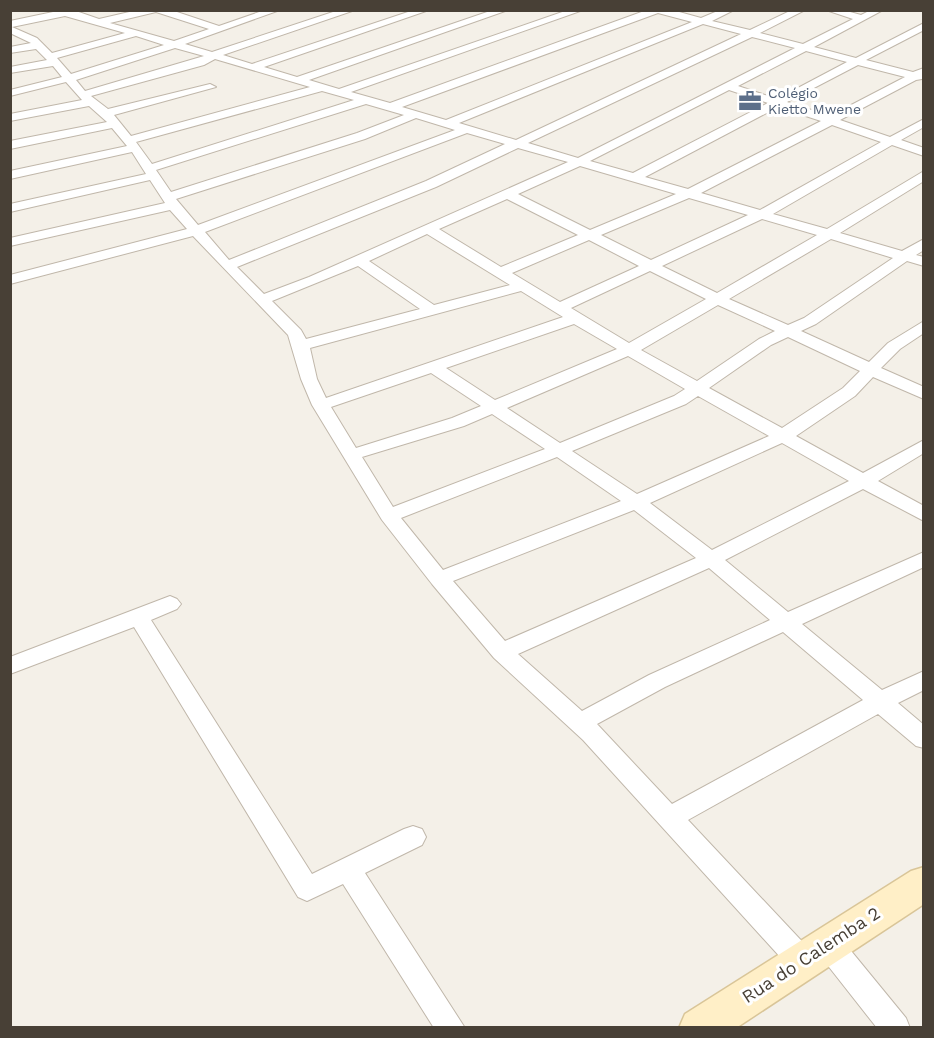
<svg xmlns="http://www.w3.org/2000/svg" width="934" height="1038" viewBox="0 0 934 1038" font-family="'Work Sans',sans-serif">
<style>
.lines{fill:none;stroke-linecap:round;stroke-linejoin:round}
.street-casing{stroke:#c0b7aa;stroke-width:2}
.secondary-casing{stroke:#d9c598;stroke-width:3}
.street{fill:#fff;fill-rule:evenodd}
.secondary{fill:#ffefc7;fill-rule:evenodd}
.labels{text-anchor:middle;stroke-width:6;stroke-linejoin:round;paint-order:stroke}
.far-service-label{font-size:14px;fill:#4e5e75;stroke:#fff;text-anchor:start}
.near-street-label{font-size:18px;fill:#484036;stroke:#fff}
</style>
<rect width="100%" height="100%" fill="#f4f0e8"/>
<g class="lines">
<g class="street-casing">
<path id="street" d="M52,10H73L99,19L138,10H171L219,26L265,10H280L185,44L212,52L339,10H355L223,55L252,64L414,10H429L264,67L297,77L493,10H508L309,80L339,89L568,10H583L351,92L390,103L647,10H672L701,18L720,10H734L712,21L750,30L792,10H805L760,33L803,44L853,19L826,10H843L861,15L871,10H883L814,47L856,58L924,23V30L866,60L913,72L924,68L922,79L916,80L840,120L890,137L924,119V127L901,140L924,148V156L892,145L773,214L827,229L924,171V181L840,233L902,251L924,239V250L916,255L924,257V266L907,261L816,324L801,331L869,362L888,343L924,321V333L900,349L881,368L924,387V399L873,377L855,396L796,436L863,473L924,440V453L878,481L924,506V521L863,489L725,560L788,612L924,552V567L802,624L882,690L924,671V690L898,703L924,725V748L916,746L878,714L688,820L812,952L816,961L812,970L802,974L792,970L583,740L494,658L432,584L382,520L312,405L301,379L288,335L193,236L10,284V275L187,229L170,210L10,246V238L165,203L150,180L10,212V204L146,174L132,152L10,179V171L127,146L112,128L10,149V141L107,122L89,106L10,121V114L82,100L66,82L10,96V90L62,77L53,66L10,73V67L47,60L36,49L10,53V47L31,43L10,33V21L53,12ZM156,12L209,29L174,41L110,23ZM658,13L692,22L446,120L402,107ZM65,16L125,33L52,53L37,38L12,27ZM703,24L741,34L516,140L459,123ZM136,36L164,45L71,74L57,58ZM752,37L795,48L578,158L528,143ZM175,48L204,56L85,91L76,80ZM806,51L847,62L777,99L738,86ZM215,59L310,87L131,136L114,115L216,87L210,84L108,109L91,96L204,65ZM858,65L905,77L830,116L787,102ZM729,90L768,103L633,173L590,161ZM322,91L354,100L152,164L136,142ZM366,104L404,115L357,133L171,192L156,170ZM778,107L821,121L688,189L645,177ZM416,118L455,130L198,225L176,199L365,139ZM832,125L881,142L760,210L701,193ZM467,133L505,144L426,181L229,260L205,232ZM518,148L568,162L309,277L264,294L237,267L436,187ZM580,166L676,194L590,230L518,194ZM689,198L748,215L651,260L601,235ZM507,199L578,235L501,267L439,229ZM762,219L817,235L717,293L662,266ZM427,234L510,285L434,305L369,261ZM831,239L893,258L804,318L788,325L729,299ZM589,240L639,266L560,302L512,273ZM358,266L420,309L306,339L301,330L272,301ZM650,271L706,299L629,343L571,308ZM521,291L563,317L326,398L317,379L310,348ZM718,305L775,331L759,339L697,381L641,350ZM574,324L617,349L495,400L446,368ZM788,337L860,371L843,388L782,428L709,388L771,345ZM628,356L685,389L674,396L560,443L507,408ZM431,373L481,406L452,418L356,448L331,407ZM698,396L769,436L637,494L572,451L686,404ZM492,414L545,449L393,507L362,457L464,426ZM782,443L849,481L712,550L650,503ZM557,457L621,501L443,570L401,518ZM634,510L696,558L505,641L453,581ZM709,568L770,620L649,675L582,711L518,654ZM783,632L863,700L672,804L597,724L665,687Z
M170,596L177,599L181,604L177,609L151,620L312,874L404,829L413,826L422,829L426,837L422,845L365,873L465,1028H434L343,884L307,901L298,897L134,627L10,674V657Z
M828,931L838,935L906,1018L910,1028H877L818,953L814,944L818,935Z"/>
</g>
<g class="secondary-casing">
<path id="secondary" d="M924,867V904L736,1028H679L685,1014L911,871Z"/>
</g>
<use href="#street" class="street"/>
<use href="#secondary" class="secondary"/>
</g>
<defs>
<g id="office-bare" transform="scale(1.8)"><path d="M-6-3h4V-5.5h4V-3h4V5H-6ZM-1-4.5V-3h2v-1.5ZM-6 0V1H6V0Z" fill="#5c6f8a" stroke="#fff" stroke-width="2.5" paint-order="stroke"/></g>
</defs>
<g fill-rule="evenodd">
<use href="#office-bare" x="750" y="101"/>
</g>
<g class="labels">
<g class="far-service-label">
<text x="768" y="98">Colégio<tspan x="768" dy="16">Kietto Mwene</tspan></text>
</g>
<g class="near-street-label">
<text transform="translate(811 955) rotate(-33)" y="6">Rua do Calemba 2</text>
</g>
</g>
<rect width="934" height="1038" fill="none" stroke="#484036" stroke-width="24"/>
</svg>
